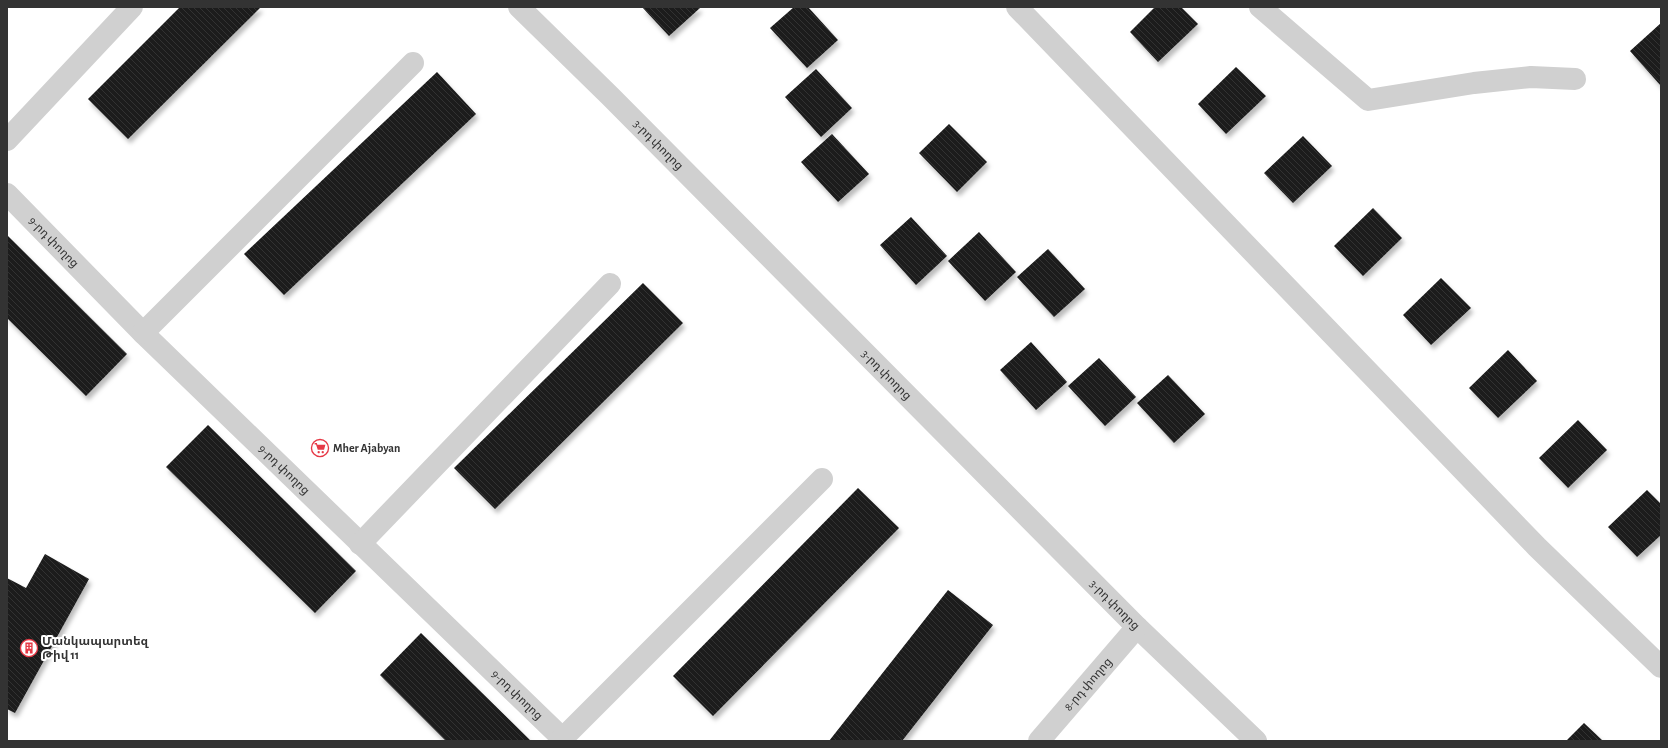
<svg xmlns="http://www.w3.org/2000/svg" width="1668" height="748" viewBox="0 0 1668 748" font-family="'Alegreya Sans','Noto Sans Armenian',sans-serif">
<style>
.building{fill:url(#building-back-hatch);filter:url(#shadow)}
.lines{fill:none;stroke-linecap:round;stroke-linejoin:round}
.minor{stroke:#d0d0d0;stroke-width:22}
.labels{text-anchor:middle;stroke-width:4;stroke-linejoin:round;paint-order:stroke}
.street-label{font-size:12px;fill:#333;stroke:#fff}
.poi-label{font-size:12px;font-weight:bold;fill:#333;stroke:#fff;text-anchor:start}
</style>
<defs>
<pattern id="building-back-hatch" width="6" height="6" patternUnits="userSpaceOnUse"><rect width="6" height="6" fill="#1a1a1a"/><path d="M-1 5l2 2M0 0l6 6M5-1l2 2" fill="none" stroke="#333"/></pattern>
<filter id="shadow"><feDropShadow dx="2.5" dy="4.5" stdDeviation="2" flood-color="#0004"/></filter>
</defs>
<rect width="100%" height="100%" fill="#fff"/>
<path class="building" d="M180,7H261L128,139L88,99Z
M642,7H699L700,8L669,36Z
M794,7H808L838,40L807,68L770,28Z
M1155,7H1181L1198,24L1158,62L1130,32Z
M1661,23V86L1630,51Z
M1236,67L1266,96L1226,134L1198,104Z
M816,69L852,108L821,137L785,97Z
M437,72L476,114L284,295L244,254Z
M949,124L987,162L957,192L919,153Z
M832,134L869,174L838,202L801,162Z
M1303,136L1332,166L1293,203L1264,173Z
M1373,208L1402,238L1363,276L1334,246Z
M911,217L947,256L916,285L880,245Z
M979,232L1016,272L985,301L948,261Z
M7,235L127,354L86,396L7,318Z
M1048,249L1085,289L1054,317L1017,277Z
M1441,278L1471,308L1431,345L1403,315Z
M643,283L683,323L495,509L454,468Z
M1031,342L1067,382L1036,410L1000,370Z
M1508,350L1537,381L1498,418L1469,388Z
M1099,358L1136,397L1105,426L1068,386Z
M1168,375L1205,414L1174,443L1137,403Z
M1578,420L1607,450L1568,488L1539,458Z
M208,425L356,571L315,613L166,467Z
M858,488L899,528L713,716L673,676Z
M1647,490L1661,504V535L1637,557L1608,527Z
M45,554L89,579L15,713L7,709V578L26,588Z
M948,590L993,625L902,741H829Z
M421,633L531,741H446L380,675Z
M1584,723L1603,741H1566Z"/>
<g class="lines">
<g class="minor">
<path id="s1" d="M519,7L610,96L1137,627L1256,741"/>
<path d="M1017,7L1537,547L1661,667"/>
<path d="M1260,7L1368,100L1474,83L1531,77L1575,79"/>
<path d="M7,140L132,7"/>
<path id="s2" d="M7,194L143,333L565,741"/>
<path d="M143,333L413,63"/>
<path d="M360,544L610,284"/>
<path d="M562,739L822,479"/>
<path id="s3" d="M1039,741L1137,627"/>
</g>
</g>
<defs>
<g id="supermarket-ring" transform="scale(0.9)"><circle r="9.5" fill="#fff" stroke="#e63946" stroke-width="1.5"/><path d="M-6-5.5h2.5l.6 2H6L4.5 2H-2.5L-4.4-4H-6ZM-1.5 3.2a1.3 1.3 0 1 0 .1 0ZM3 3.2a1.3 1.3 0 1 0 .1 0Z" fill="#e63946"/></g>
<g id="building-ring" transform="scale(0.9)"><circle r="9.5" fill="#fff" stroke="#e63946" stroke-width="1.5"/><path d="M-4-6H4V6H1V3H-1V6H-4ZM-2.5-4.3h1.7v1.8h-1.7ZM.8-4.3h1.7v1.8H.8ZM-2.5-1h1.7V.8h-1.7ZM.8-1h1.7V.8H.8Z" fill="#e63946"/></g>
</defs>
<g fill-rule="evenodd">
<use href="#supermarket-ring" x="320" y="448"/>
<use href="#building-ring" x="29" y="648"/>
</g>
<g class="labels">
<g class="street-label">
<text dy="4" stroke="none"><textPath href="#s1" startOffset="196">3-րդ փողոց</textPath></text>
<text dy="4" stroke="none"><textPath href="#s2" startOffset="67">9-րդ փողոց</textPath></text>
<text dy="4" stroke="none"><textPath href="#s1" startOffset="520">3-րդ փողոց</textPath></text>
<text dy="4" stroke="none"><textPath href="#s2" startOffset="391">9-րդ փողոց</textPath></text>
<text dy="4" stroke="none"><textPath href="#s1" startOffset="844">3-րդ փողոց</textPath></text>
<text dy="4" stroke="none"><textPath href="#s3" startOffset="75">8-րդ փողոց</textPath></text>
<text dy="4" stroke="none"><textPath href="#s2" startOffset="715">9-րդ փողոց</textPath></text>
</g>
<g class="poi-label">
<text x="333" y="452">Mher Ajabyan</text>
<text x="42" y="645">Մանկապարտեզ<tspan x="42" dy="14">Թիվ 11</tspan></text>
</g>
</g>
<rect width="1668" height="748" fill="none" stroke="#333333" stroke-width="16"/>
</svg>
